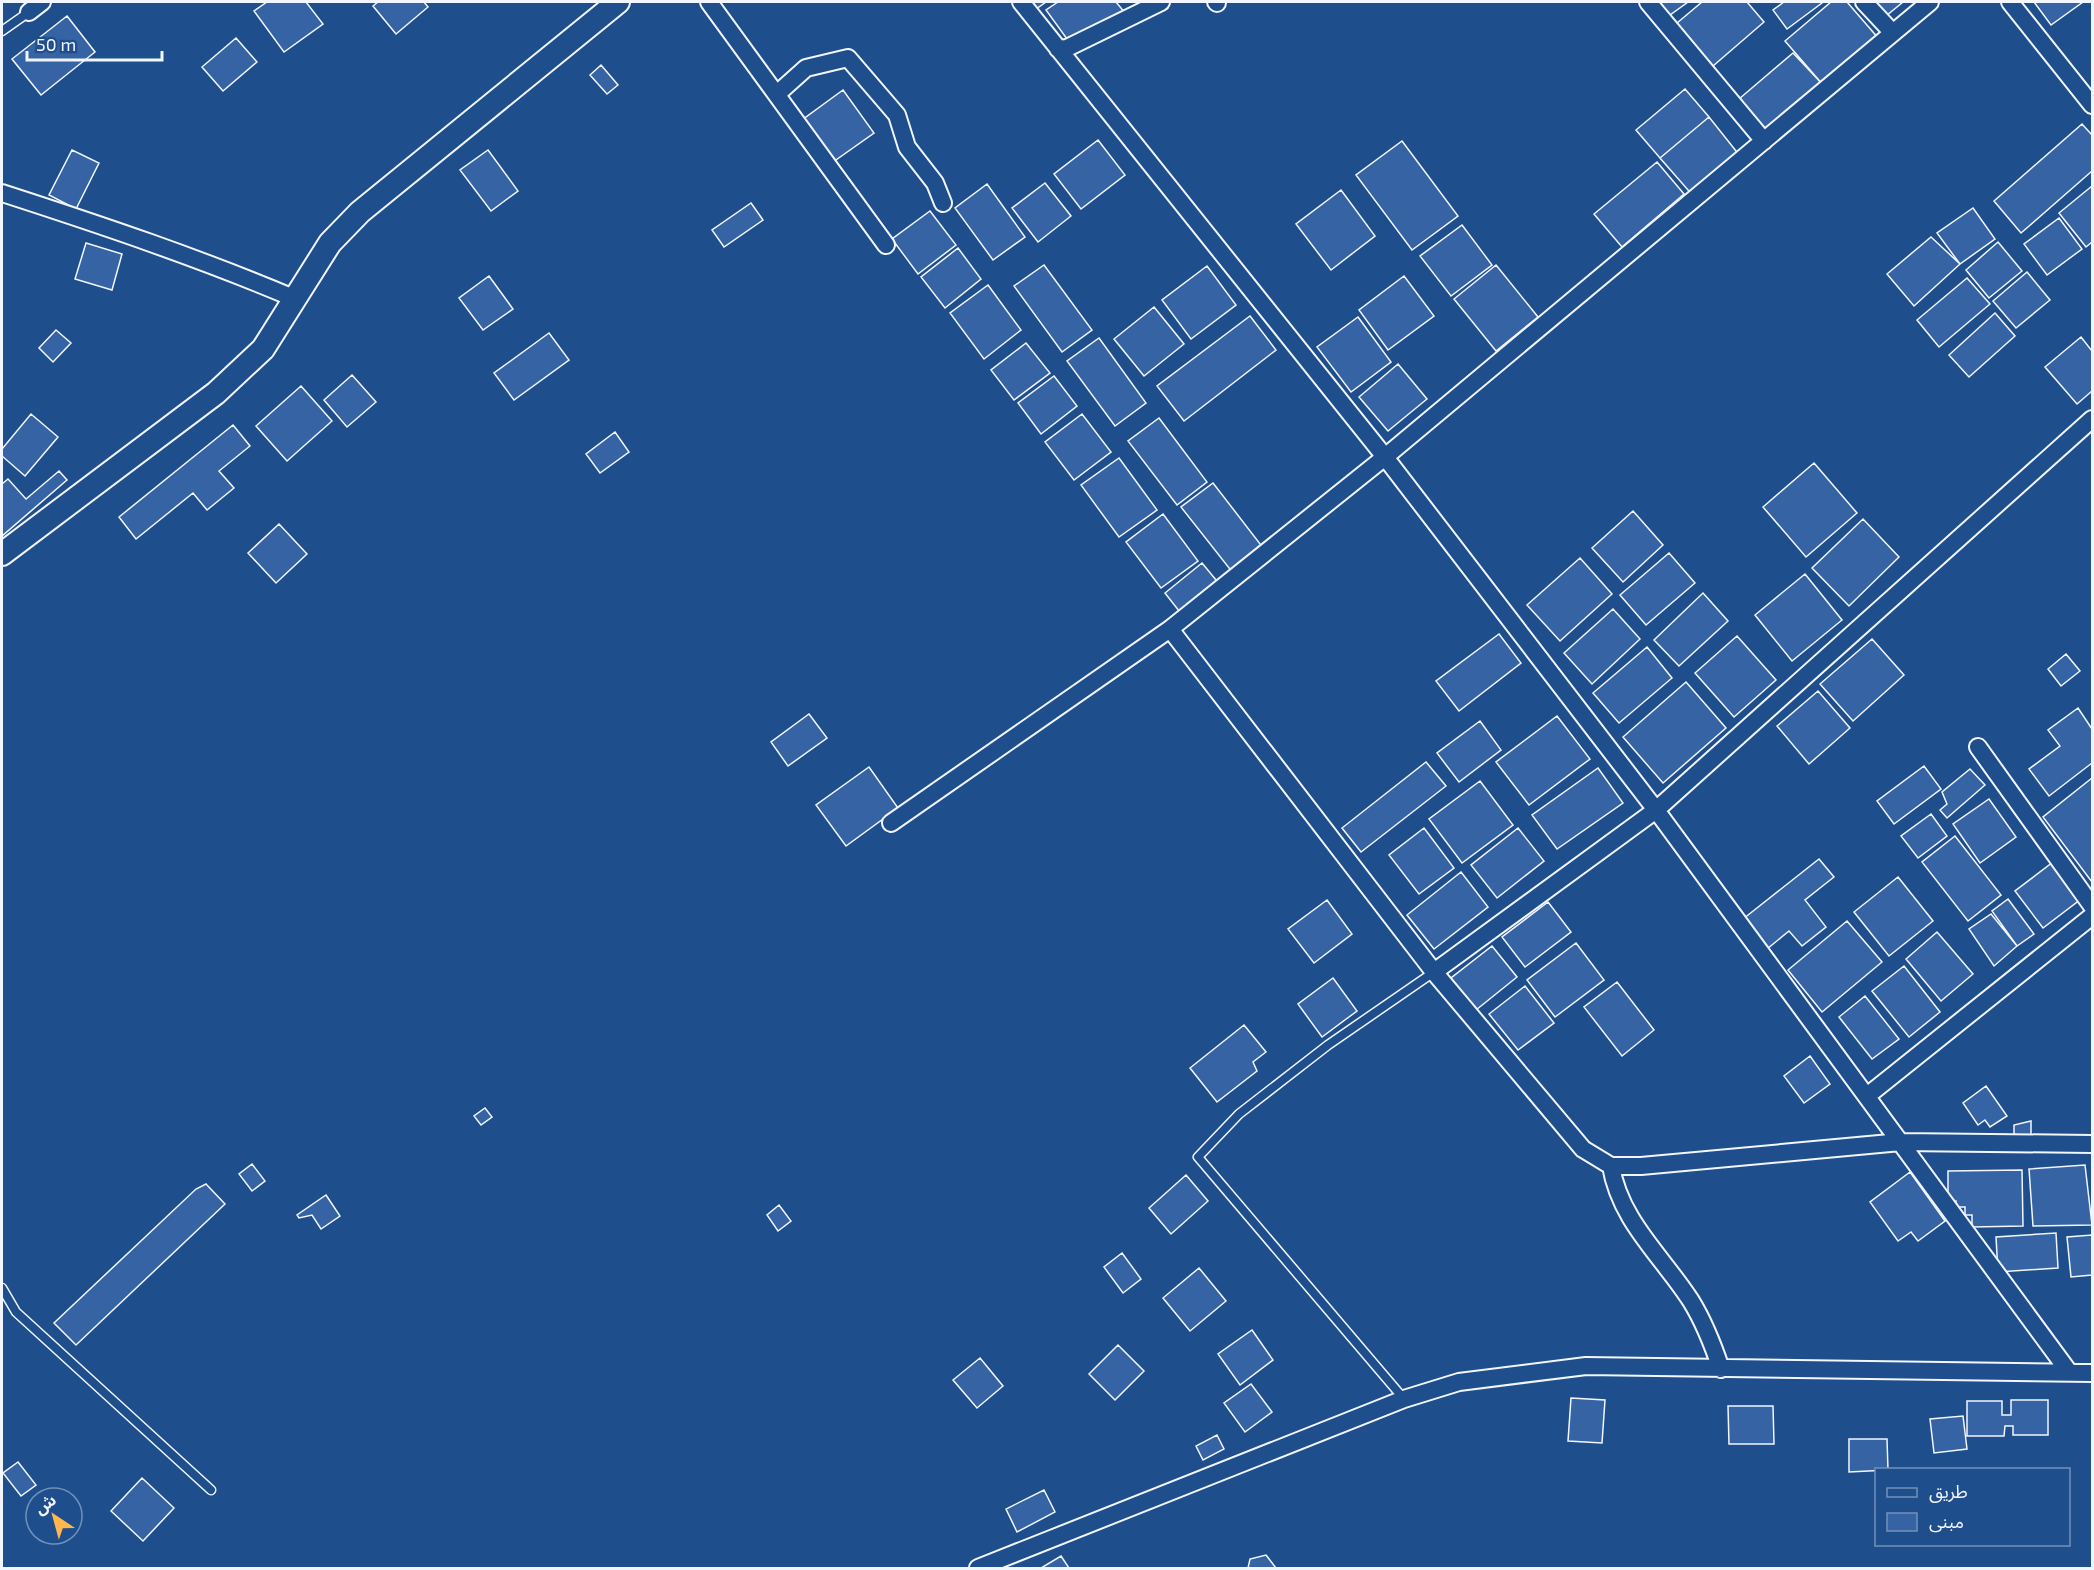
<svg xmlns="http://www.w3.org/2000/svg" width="2094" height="1570" viewBox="0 0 2094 1570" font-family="'Exo 2','Noto Sans Arabic',sans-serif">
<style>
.building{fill:#3563a3;stroke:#f2f6ff;stroke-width:1.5}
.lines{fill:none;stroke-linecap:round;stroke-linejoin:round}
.lane-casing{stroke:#f2f6ff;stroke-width:11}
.street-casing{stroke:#f2f6ff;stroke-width:20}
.secondary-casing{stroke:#f2f6ff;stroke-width:26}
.lane{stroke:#1f4e8c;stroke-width:8}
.street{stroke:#1f4e8c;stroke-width:16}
.secondary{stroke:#1f4e8c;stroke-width:22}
</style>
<rect width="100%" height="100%" fill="#1f4e8c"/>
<path class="building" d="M267,2H306L323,24L284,52L254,11Z
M378,2H424L428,7L396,34L373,6Z
M1031,2H1046L1036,9Z
M1058,2H1116L1126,14L1075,50L1046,10Z
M1659,2H1688L1670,15Z
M1702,2H1747L1764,22L1713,66L1677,23Z
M1784,2H1821L1822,3L1787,29L1773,10Z
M1831,2H1847L1879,39L1824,86L1785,41Z
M1873,2H1903L1886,16Z
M2034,2H2083L2051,25Z
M67,16L95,52L41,95L12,59Z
M236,38L257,62L223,91L202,67Z
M1793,53L1824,86L1770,135L1739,99Z
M601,65L618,85L607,94L590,75Z
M1685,89L1709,117L1660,158L1636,130Z
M843,90L874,133L833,162L802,120Z
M1709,117L1740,156L1695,198L1660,158Z
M2082,124L2092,135V171L2021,233L1994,201Z
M1098,140L1125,175L1081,209L1054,174Z
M1402,141L1458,216L1412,250L1356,175Z
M72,150L99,163L76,209L49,195Z
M488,150L518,191L491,211L460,170Z
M1657,162L1684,194L1622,247L1594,214Z
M1045,183L1071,216L1038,242L1012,208Z
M987,184L1025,237L993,260L955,208Z
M2092,186V242L2086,247L2059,213Z
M1341,190L1375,236L1331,270L1296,224Z
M751,203L763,220L724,247L712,230Z
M1973,208L1995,239L1960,264L1937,233Z
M930,211L956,245L918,274L892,239Z
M2059,218L2082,249L2047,275L2024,244Z
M1462,225L1492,265L1451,296L1420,256Z
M1931,237L1960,264L1914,306L1887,274Z
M1998,242L2022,271L1989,298L1966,270Z
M86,243L122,254L112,290L75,279Z
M958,248L981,279L945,308L921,277Z
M1044,265L1092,330L1062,352L1014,286Z
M1496,265L1538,317L1496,351L1454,299Z
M1207,266L1236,305L1191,339L1162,300Z
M2027,272L2050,300L2016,328L1993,301Z
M489,276L513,309L483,330L459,298Z
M1404,276L1434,316L1388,350L1359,310Z
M1967,278L1990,304L1939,347L1917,320Z
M988,285L1021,330L984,359L950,313Z
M1154,307L1184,344L1144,376L1114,339Z
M1995,313L2015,336L1969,377L1949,355Z
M1250,316L1276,350L1184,421L1157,386Z
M1358,317L1391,362L1351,392L1317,347Z
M56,330L71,343L53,362L39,348Z
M549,333L569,360L514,400L494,373Z
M2081,337L2092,351V391L2077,404L2045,367Z
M1099,338L1146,403L1115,426L1067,361Z
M1026,343L1050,373L1014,400L991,370Z
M1398,364L1427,399L1388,431L1359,397Z
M352,375L376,402L347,427L324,400Z
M1054,376L1077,406L1041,434L1018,403Z
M301,386L332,421L287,461L256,426Z
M31,414L58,437L25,476L2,456V449Z
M1082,414L1111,452L1074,480L1045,442Z
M1159,418L1207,482L1177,505L1128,441Z
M233,425L250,446L219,471L234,488L207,510L193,493L136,539L119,517Z
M615,432L629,452L600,473L586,454Z
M1119,458L1157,510L1119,537L1081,485Z
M1814,463L1857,513L1806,557L1763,507Z
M59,471L67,480L2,536V484L8,479L26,499Z
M1213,483L1264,549L1233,573L1181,507Z
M1633,511L1663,545L1623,582L1592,548Z
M1163,514L1198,561L1161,588L1126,542Z
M1863,519L1899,557L1849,606L1812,568Z
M279,524L307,554L276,583L248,553Z
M1669,553L1695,583L1646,625L1620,595Z
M1580,558L1612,594L1560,641L1527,605Z
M1202,563L1221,586L1183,616L1165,593Z
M1805,574L1842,620L1792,661L1755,615Z
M1703,593L1728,621L1679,666L1654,640Z
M1613,609L1640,639L1592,684L1564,653Z
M1499,634L1521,663L1459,711L1436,681Z
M1737,636L1776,680L1734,717L1695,673Z
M1872,639L1904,675L1853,721L1820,684Z
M1647,647L1672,678L1619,723L1593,693Z
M2066,654L2080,671L2061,686L2048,669Z
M1686,682L1726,728L1663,783L1623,737Z
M1818,691L1850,728L1809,764L1777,726Z
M2078,708L2092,729V763L2049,796L2029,769L2060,746L2048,730Z
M809,714L827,738L788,766L771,742Z
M1557,716L1590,759L1529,805L1496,762Z
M1480,721L1501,750L1459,782L1437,753Z
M1426,762L1446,786L1361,852L1342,828Z
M1924,766L1941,789L1894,824L1877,801Z
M869,767L898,808L846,846L816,805Z
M1598,768L1623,803L1557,849L1532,815Z
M1970,769L1985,785L1947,818L1940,810L1947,804L1942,792Z
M2092,778V882L2043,817Z
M1480,781L1513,825L1462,863L1429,819Z
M1989,799L2016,837L1980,863L1953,824Z
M1931,814L1947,836L1918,858L1901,836Z
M1424,828L1454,868L1419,894L1389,855Z
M1518,828L1544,861L1497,898L1471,865Z
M1955,836L2001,895L1968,921L1922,862Z
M1819,859L1834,877L1805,900L1826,927L1802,946L1789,931L1767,949L1743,919Z
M2053,862L2081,899L2043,928L2015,891Z
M1461,872L1488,907L1434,949L1407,915Z
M1898,877L1933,921L1889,956L1854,912Z
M2008,899L2034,934L2017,946L1992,911Z
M1327,900L1352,934L1314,963L1288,929Z
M1548,902L1571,932L1525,967L1502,937Z
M1991,914L2017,946L1994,966L1969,929Z
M1847,921L1882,962L1822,1012L1788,970Z
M1937,932L1973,974L1941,1001L1906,959Z
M1576,943L1604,980L1555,1017L1527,980Z
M1492,946L1517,977L1476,1010L1451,978Z
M1904,966L1940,1012L1909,1037L1872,991Z
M1333,978L1357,1011L1322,1037L1298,1004Z
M1617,982L1654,1030L1622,1056L1584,1007Z
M1525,986L1554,1023L1518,1050L1489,1014Z
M1865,996L1899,1039L1872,1059L1839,1017Z
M1244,1025L1266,1052L1253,1062L1257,1071L1217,1102L1190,1068Z
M1810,1056L1830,1084L1804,1103L1784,1076Z
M1986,1086L2007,1116L1990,1127L1985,1120L1978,1125L1963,1103Z
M485,1108L492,1117L481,1125L474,1116Z
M2031,1121V1138H2014V1125Z
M252,1164L265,1181L252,1191L239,1174Z
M2085,1165L2092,1225L2033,1226L2029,1169Z
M2022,1170L2023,1226L1972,1227V1215H1965V1207H1956V1201L1948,1202V1171Z
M1910,1172L1945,1221L1918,1241L1911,1232L1898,1241L1870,1202Z
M1186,1175L1208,1201L1171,1234L1149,1208Z
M206,1184L225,1204L76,1345L54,1323L196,1189Z
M326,1195L340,1216L321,1229L312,1215L299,1218L297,1215Z
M779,1205L791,1221L778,1231L767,1215Z
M2056,1233L2058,1268L1998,1272L1996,1237Z
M2092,1235V1275L2071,1277L2067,1237Z
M1122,1253L1141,1279L1123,1293L1104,1267Z
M1199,1268L1226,1301L1190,1331L1163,1298Z
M1252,1330L1273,1360L1240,1385L1218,1354Z
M1118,1345L1144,1371L1115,1400L1089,1374Z
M980,1358L1003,1386L977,1408L953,1380Z
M1251,1384L1272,1412L1245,1432L1224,1403Z
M1571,1398L1605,1400L1602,1443L1568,1441Z
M2011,1400H2048V1435H2013V1426H2005L2004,1436H1967V1401H2002V1415H2011Z
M1728,1406H1773L1774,1444H1729Z
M1963,1416L1967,1449L1934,1453L1930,1419Z
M1217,1435L1224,1449L1203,1460L1196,1446Z
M1849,1439H1887L1888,1470L1849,1472Z
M18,1462L36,1485L21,1496L3,1473Z
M142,1478L174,1508L143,1541L111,1511Z
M1044,1490L1055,1512L1017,1532L1006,1509Z
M1266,1555L1276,1568H1248L1250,1559Z
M1061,1556L1069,1568H1041Z"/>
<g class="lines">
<g class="lane-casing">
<path id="lane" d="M2,31L29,12
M2,1288L16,1312L211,1490
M1404,1399L1198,1157L1239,1114L1328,1045L1434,972"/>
</g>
<g class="street-casing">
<path id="street" d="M709,2L886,245
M1021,2L1385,457L1656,810L2069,1372
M1216,2L1217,3
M1648,2L1764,141
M1864,2L1893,33
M2010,2L2092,105
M29,12L42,2
M1058,49L1067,48L1161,2
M777,94L806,68L848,58L897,115L907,147L935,183L943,203
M2,193C101,225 199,258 296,299
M1170,629L1434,972L1583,1149L1611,1166H1641L1901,1142L2092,1144
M1978,747L2092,906
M891,823L1170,629L1385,457L1930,2
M1434,972L1656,810L2092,419
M1867,1096L2092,916
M1611,1166C1620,1221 1662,1256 1691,1301C1704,1322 1713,1345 1721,1369
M978,1568L1404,1399L1459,1382L1586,1366L2092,1373"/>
</g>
<g class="secondary-casing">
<path id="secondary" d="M2,554L216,393L263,349L330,243L360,212L618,2"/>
</g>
<use href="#lane" class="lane"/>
<use href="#street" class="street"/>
<use href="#secondary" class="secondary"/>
</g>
<rect width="2094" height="1570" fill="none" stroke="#f2f6ff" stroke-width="6"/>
<rect x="1875" y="1468" width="195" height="78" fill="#1f4e8c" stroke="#7391ba" stroke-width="1.5"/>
<rect x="1887" y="1488" width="30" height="9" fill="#1f4e8c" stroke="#7391ba" stroke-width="1.5"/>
<text x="1929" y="1498" font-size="18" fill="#f2f6ff">طريق</text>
<rect x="1887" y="1513" width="30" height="18" fill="#3563a3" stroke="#7391ba" stroke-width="1.5"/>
<text x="1929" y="1528" font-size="18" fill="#f2f6ff">مبنى</text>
<g transform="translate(54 1516) rotate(324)"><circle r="28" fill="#1f4e8c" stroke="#7391ba" stroke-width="1.5"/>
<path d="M0-4.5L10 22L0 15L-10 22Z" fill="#ffb74d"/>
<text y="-9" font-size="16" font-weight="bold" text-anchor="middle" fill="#f2f6ff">ش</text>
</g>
<path d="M27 51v9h135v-9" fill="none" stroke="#f2f6ff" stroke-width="3"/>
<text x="36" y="51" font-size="18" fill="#f2f6ff" stroke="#1f4e8c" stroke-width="4.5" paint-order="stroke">50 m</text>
</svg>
